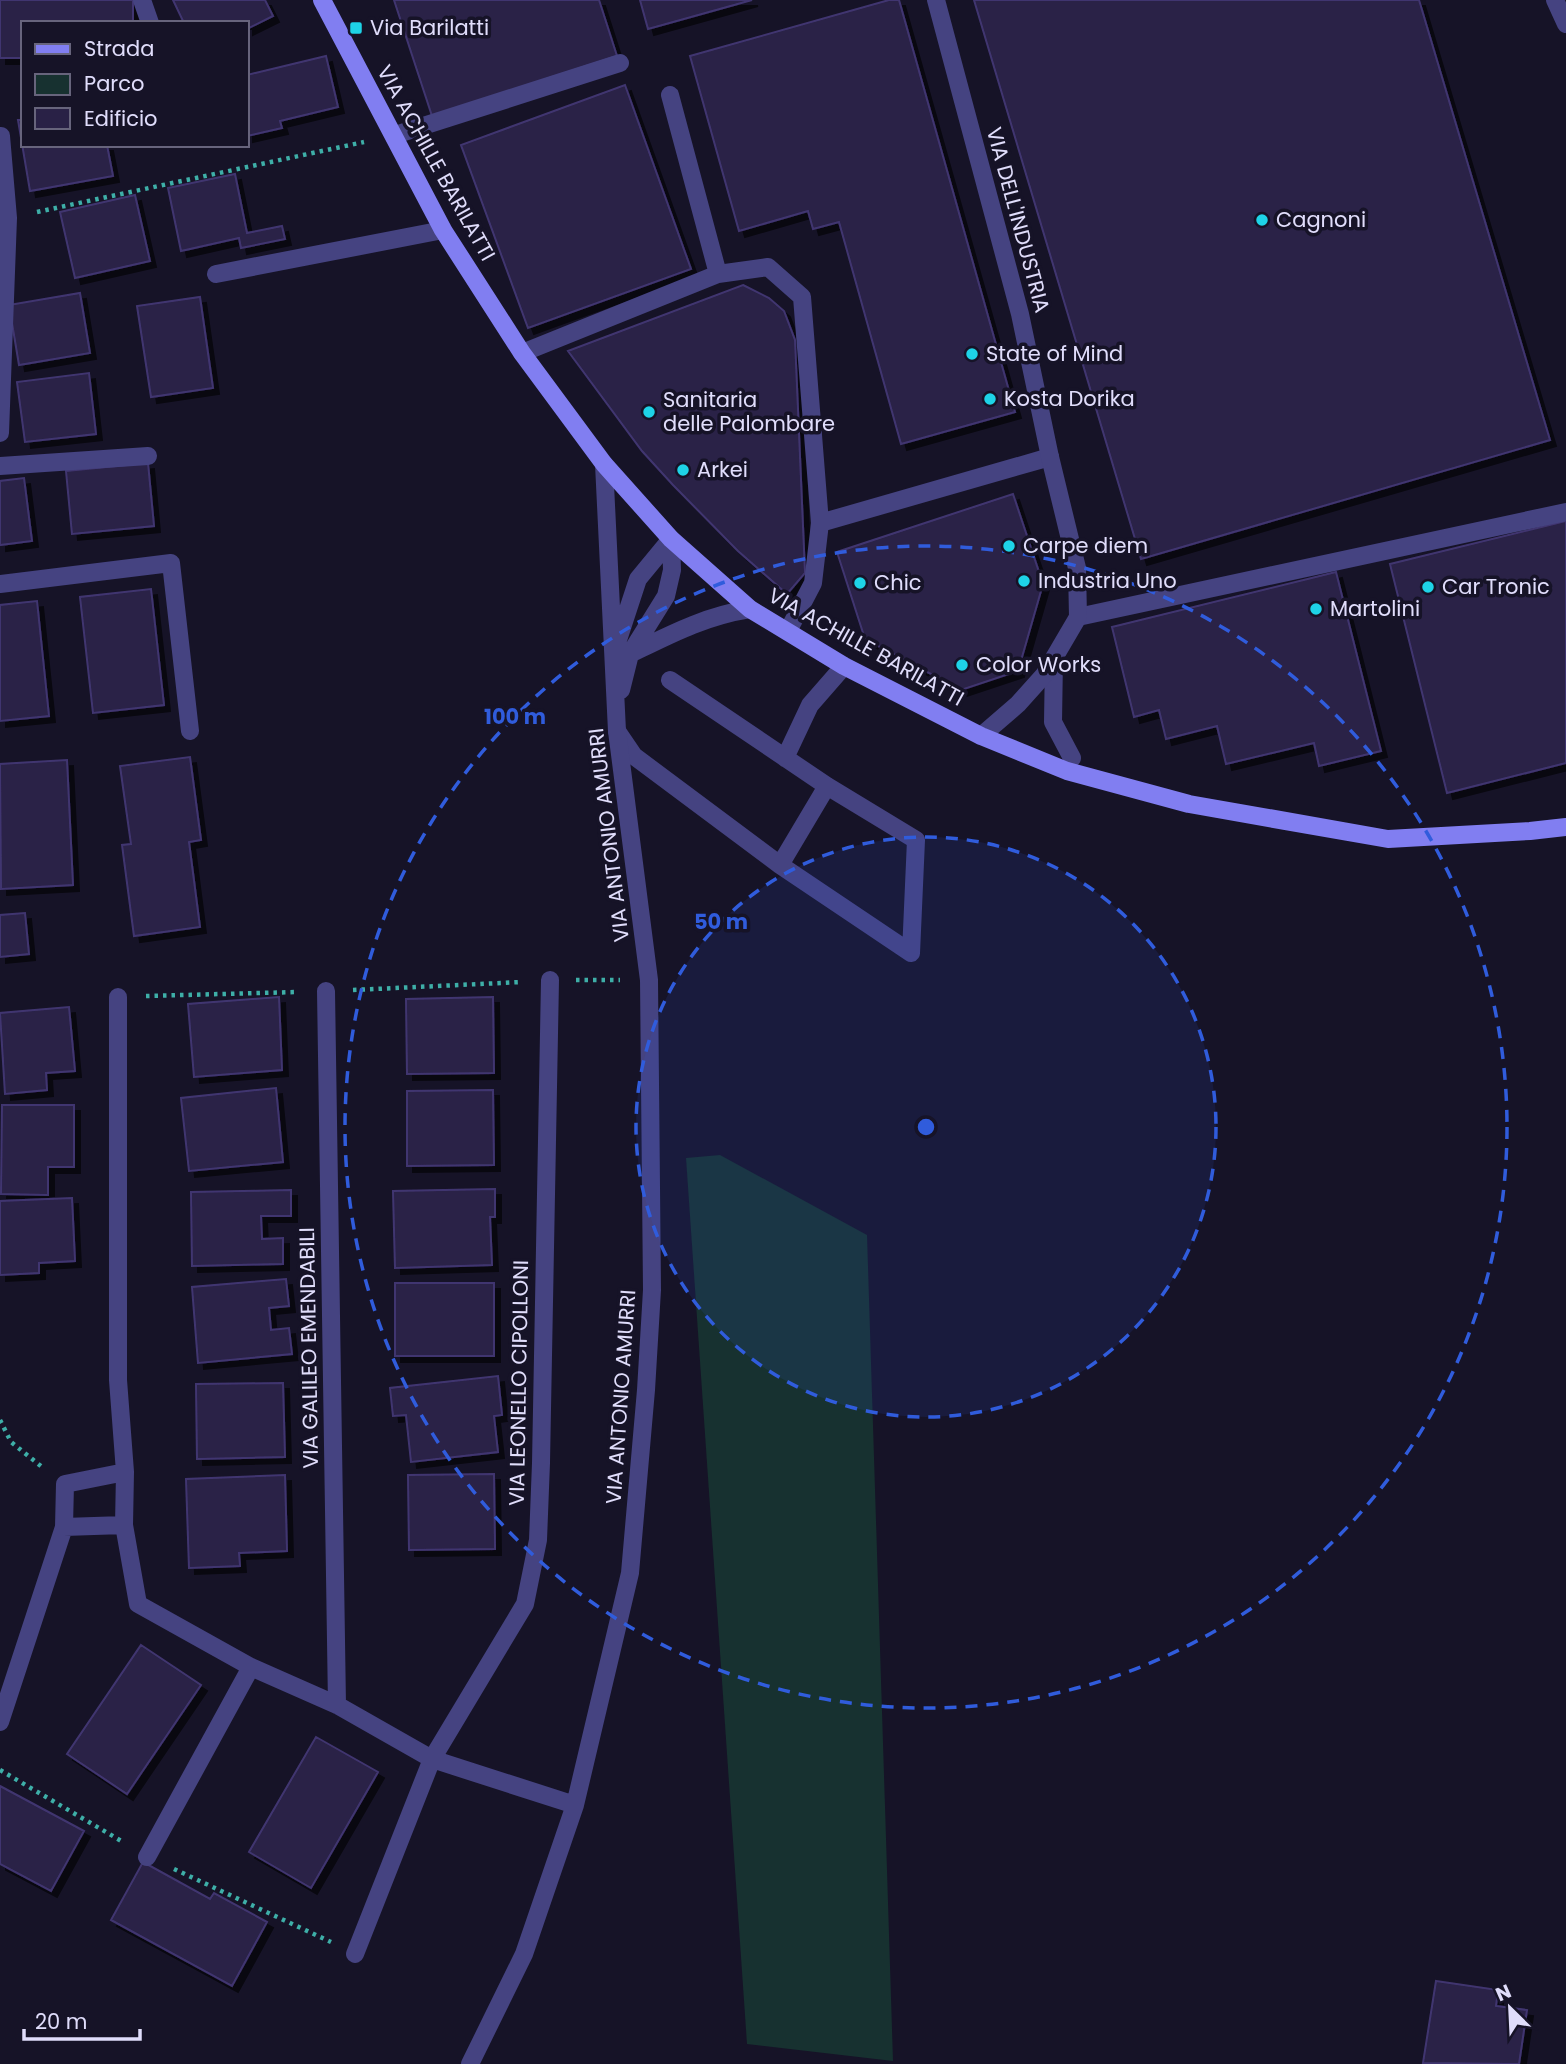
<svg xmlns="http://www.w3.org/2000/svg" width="1566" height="2064" viewBox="0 0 1566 2064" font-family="Poppins,sans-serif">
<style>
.green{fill:#173130}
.building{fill:#292146;stroke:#413670;stroke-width:2;filter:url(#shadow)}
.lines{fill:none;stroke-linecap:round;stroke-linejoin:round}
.path{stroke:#3eafa8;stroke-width:4.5;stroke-dasharray:3.5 5;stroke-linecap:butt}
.lane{stroke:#454381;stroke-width:18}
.street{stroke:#454381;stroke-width:18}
.secondary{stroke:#817ef1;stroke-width:18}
.ring{fill:none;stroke:#305cdc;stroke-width:3.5;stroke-dasharray:12 9}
.poi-dot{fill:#1ed3e7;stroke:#161327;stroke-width:2.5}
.labels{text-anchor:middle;stroke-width:7;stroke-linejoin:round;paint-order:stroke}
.poi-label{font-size:21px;fill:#e0ddfb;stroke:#161327;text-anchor:start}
.street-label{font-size:21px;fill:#e0ddfb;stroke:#161327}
.centre{fill:#305cdc;stroke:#161327;stroke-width:3.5}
.ring-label{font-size:21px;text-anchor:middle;font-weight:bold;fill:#305cdc;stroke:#161327;stroke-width:7;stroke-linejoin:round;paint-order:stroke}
</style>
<defs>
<filter id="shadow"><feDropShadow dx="6" dy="6" stdDeviation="0" flood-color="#0009"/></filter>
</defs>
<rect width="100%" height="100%" fill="#161327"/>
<path class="green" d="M720,1155L867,1235L893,2061L747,2044L686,1158Z"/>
<path class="building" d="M0,0H133V23H23V58H0Z
M173,0H265L273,16L247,29V23H184Z
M394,0H599L617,56L432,116Z
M640,0H752L648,29Z
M889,0H899L1015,412L901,444L839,222L813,229L808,211L739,231L690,56Z
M974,0H1419L1550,440L1141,559Z
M326,56L338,107L280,121L282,128L247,136V75Z
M625,85L691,269L528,328L461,145Z
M18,120H23V145H107L113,176L30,191Z
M235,174L247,233L282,226L285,239L241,248L239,238L181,251L168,188Z
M135,195L150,261L75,278L60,212Z
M743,285L769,298L784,311L795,340L805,573L787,594L738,551L673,485L642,451L568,351Z
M80,293L90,353L19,365L9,305Z
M200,297L213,388L151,397L137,306Z
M89,373L96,434L25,442L17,382Z
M148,463L154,526L72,534L66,471Z
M24,478L32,541L0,545V481Z
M1013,494L1043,584L1018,671L961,690L865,639L837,552Z
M1566,521V763L1447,793L1390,564Z
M1336,572L1381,751L1319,766L1314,743L1226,764L1217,726L1166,739L1159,710L1134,717L1112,627Z
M151,589L164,705L93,713L80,597Z
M37,601L49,716L0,721V605Z
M190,757L201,840L189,842L200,927L134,936L122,845L131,844L120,766Z
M67,760L73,885L1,889L0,764Z
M25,913L29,954L0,957V915Z
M279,997L282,1070L194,1077L188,1004Z
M493,997L494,1073L407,1074L406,999Z
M69,1007L75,1071L46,1073L47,1090L5,1094L0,1013Z
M276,1088L283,1162L189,1171L181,1098Z
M493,1090L494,1165L407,1166V1091Z
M2,1105H74V1167H48V1195L1,1194Z
M495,1189V1217H490L492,1265L395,1268L393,1191Z
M291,1190V1216H261L262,1239L283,1238V1264L192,1266L191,1192Z
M72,1198L75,1261L39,1263V1273L0,1275V1201Z
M286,1279L289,1306L269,1308L271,1330L289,1328L292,1354L198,1363L192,1287Z
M395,1283H494V1356H395Z
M498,1376L502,1415L494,1416L498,1452L411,1462L406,1415L393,1416L390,1388Z
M283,1383L285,1457L197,1459L196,1384Z
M494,1474L495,1549L409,1550L408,1475Z
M285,1475L287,1551L239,1553L240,1566L189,1568L186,1479Z
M141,1645L201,1685L127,1794L67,1754Z
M316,1737L378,1772L311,1888L249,1852Z
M0,1786L84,1831L51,1891L0,1864Z
M143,1862L210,1899L214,1893L267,1922L232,1986L111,1920Z
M1436,1981L1498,1990L1496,2006L1527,2010L1519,2064L1423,2063Z"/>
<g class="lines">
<path class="path" d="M37,212L364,142
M576,980H620
M353,990L522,982
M146,996L298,992
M0,1420L11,1442L42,1467
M0,1770L123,1842
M174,1869L331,1942"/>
<path class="lane" d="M142,0L150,23
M670,95L718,274
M395,135L620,63
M216,274L443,230
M522,353L718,274L768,267L802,297L820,523L813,583L788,631
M0,433L8,218L1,136
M0,466L148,456
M820,523L1050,457
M1078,617L1566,512
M1054,659L1053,722L1072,758
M617,731L634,756L780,865L911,953L916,840L827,786L670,680
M785,758L810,705L844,666
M780,865L827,786"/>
<path class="street" d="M936,0L1020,314L1050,457L1077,568L1078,617L1044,675L1018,704L981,736
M1555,0L1566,24
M0,584L171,563L190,731
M616,646L638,579L671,539
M630,654L666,596L672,570L671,539
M621,690L630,654C671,634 705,616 750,609
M326,991L337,1705
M118,997V1380L125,1472L124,1525L138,1604L251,1667L337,1705L432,1759L575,1805
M64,1527L124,1525
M0,1722L64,1527L65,1484L125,1472
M147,1857L251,1667
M355,1954L432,1759L525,1604L538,1540L541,1463L550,980
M470,2064L524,1954L575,1805L630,1573L646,1390L652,1290L649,980L617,731L604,464"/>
<path class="secondary" d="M322,0L443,230L522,353L604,464L671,539L750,609L844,666L981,736L1067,771L1189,804L1388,839L1530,831L1566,827"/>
</g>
<circle cx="926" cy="1127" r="290" fill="#305cdc" fill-opacity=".12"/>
<g class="ring">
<circle cx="926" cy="1127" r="290"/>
<circle cx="926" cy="1127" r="581"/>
</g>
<g class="poi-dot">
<rect x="349" y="21" width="14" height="14" rx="3.5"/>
<circle cx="1262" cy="220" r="7"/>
<circle cx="972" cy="354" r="7"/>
<circle cx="990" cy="399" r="7"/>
<circle cx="649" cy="412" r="7"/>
<circle cx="683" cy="470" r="7"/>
<circle cx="1009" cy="546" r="7"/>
<circle cx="1024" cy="581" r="7"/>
<circle cx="860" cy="583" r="7"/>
<circle cx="1428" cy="587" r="7"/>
<circle cx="1316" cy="609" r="7"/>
<circle cx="962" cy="665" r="7"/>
</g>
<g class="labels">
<g class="poi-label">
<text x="370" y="35">Via Barilatti</text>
<text x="1276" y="227">Cagnoni</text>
<text x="986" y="361">State of Mind</text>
<text x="1004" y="406">Kosta Dorika</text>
<text x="663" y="407">Sanitaria<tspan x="663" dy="24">delle Palombare</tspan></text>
<text x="697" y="477">Arkei</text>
<text x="1023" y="553">Carpe diem</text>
<text x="1038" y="588">Industria Uno</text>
<text x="874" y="590">Chic</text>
<text x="1442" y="594">Car Tronic</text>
<text x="1330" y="616">Martolini</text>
<text x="976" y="672">Color Works</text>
</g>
<g class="street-label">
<text transform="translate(436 163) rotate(61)" y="7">VIA ACHILLE BARILATTI</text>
<text transform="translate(1018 220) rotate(75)" y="7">VIA DELL'INDUSTRIA</text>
<text transform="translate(866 647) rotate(29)" y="7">VIA ACHILLE BARILATTI</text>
<text transform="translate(609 835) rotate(-97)" y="7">VIA ANTONIO AMURRI</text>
<text transform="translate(309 1348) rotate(-91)" y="7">VIA GALILEO EMENDABILI</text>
<text transform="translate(519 1383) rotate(-89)" y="7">VIA LEONELLO CIPOLLONI</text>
<text transform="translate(621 1397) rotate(-86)" y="7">VIA ANTONIO AMURRI</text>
</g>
</g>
<circle cx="926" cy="1127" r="10" class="centre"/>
<g class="ring-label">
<text x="515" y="724">100 m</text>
<text x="721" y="929">50 m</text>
</g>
<rect x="21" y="21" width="228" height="126" fill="#161327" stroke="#67647c" stroke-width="2"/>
<rect x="35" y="44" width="35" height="10" fill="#817ef1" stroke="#67647c" stroke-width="2"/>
<text x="84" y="56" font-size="21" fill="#e0ddfb">Strada</text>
<rect x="35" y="74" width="35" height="21" fill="#173130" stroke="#67647c" stroke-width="2"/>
<text x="84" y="91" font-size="21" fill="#e0ddfb">Parco</text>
<rect x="35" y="108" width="35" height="21" fill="#292146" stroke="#67647c" stroke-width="2"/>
<text x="84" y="126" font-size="21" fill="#e0ddfb">Edificio</text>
<g transform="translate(1510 2008) rotate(336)" stroke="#161327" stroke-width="5" paint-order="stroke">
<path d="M0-5L12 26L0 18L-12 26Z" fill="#e0ddfb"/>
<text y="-10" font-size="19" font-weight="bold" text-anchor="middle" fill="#e0ddfb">N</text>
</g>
<path d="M24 2029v10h116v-10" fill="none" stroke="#e0ddfb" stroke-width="3.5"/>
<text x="35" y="2029" font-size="21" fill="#e0ddfb" stroke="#161327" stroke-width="5" paint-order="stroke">20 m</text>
</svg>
